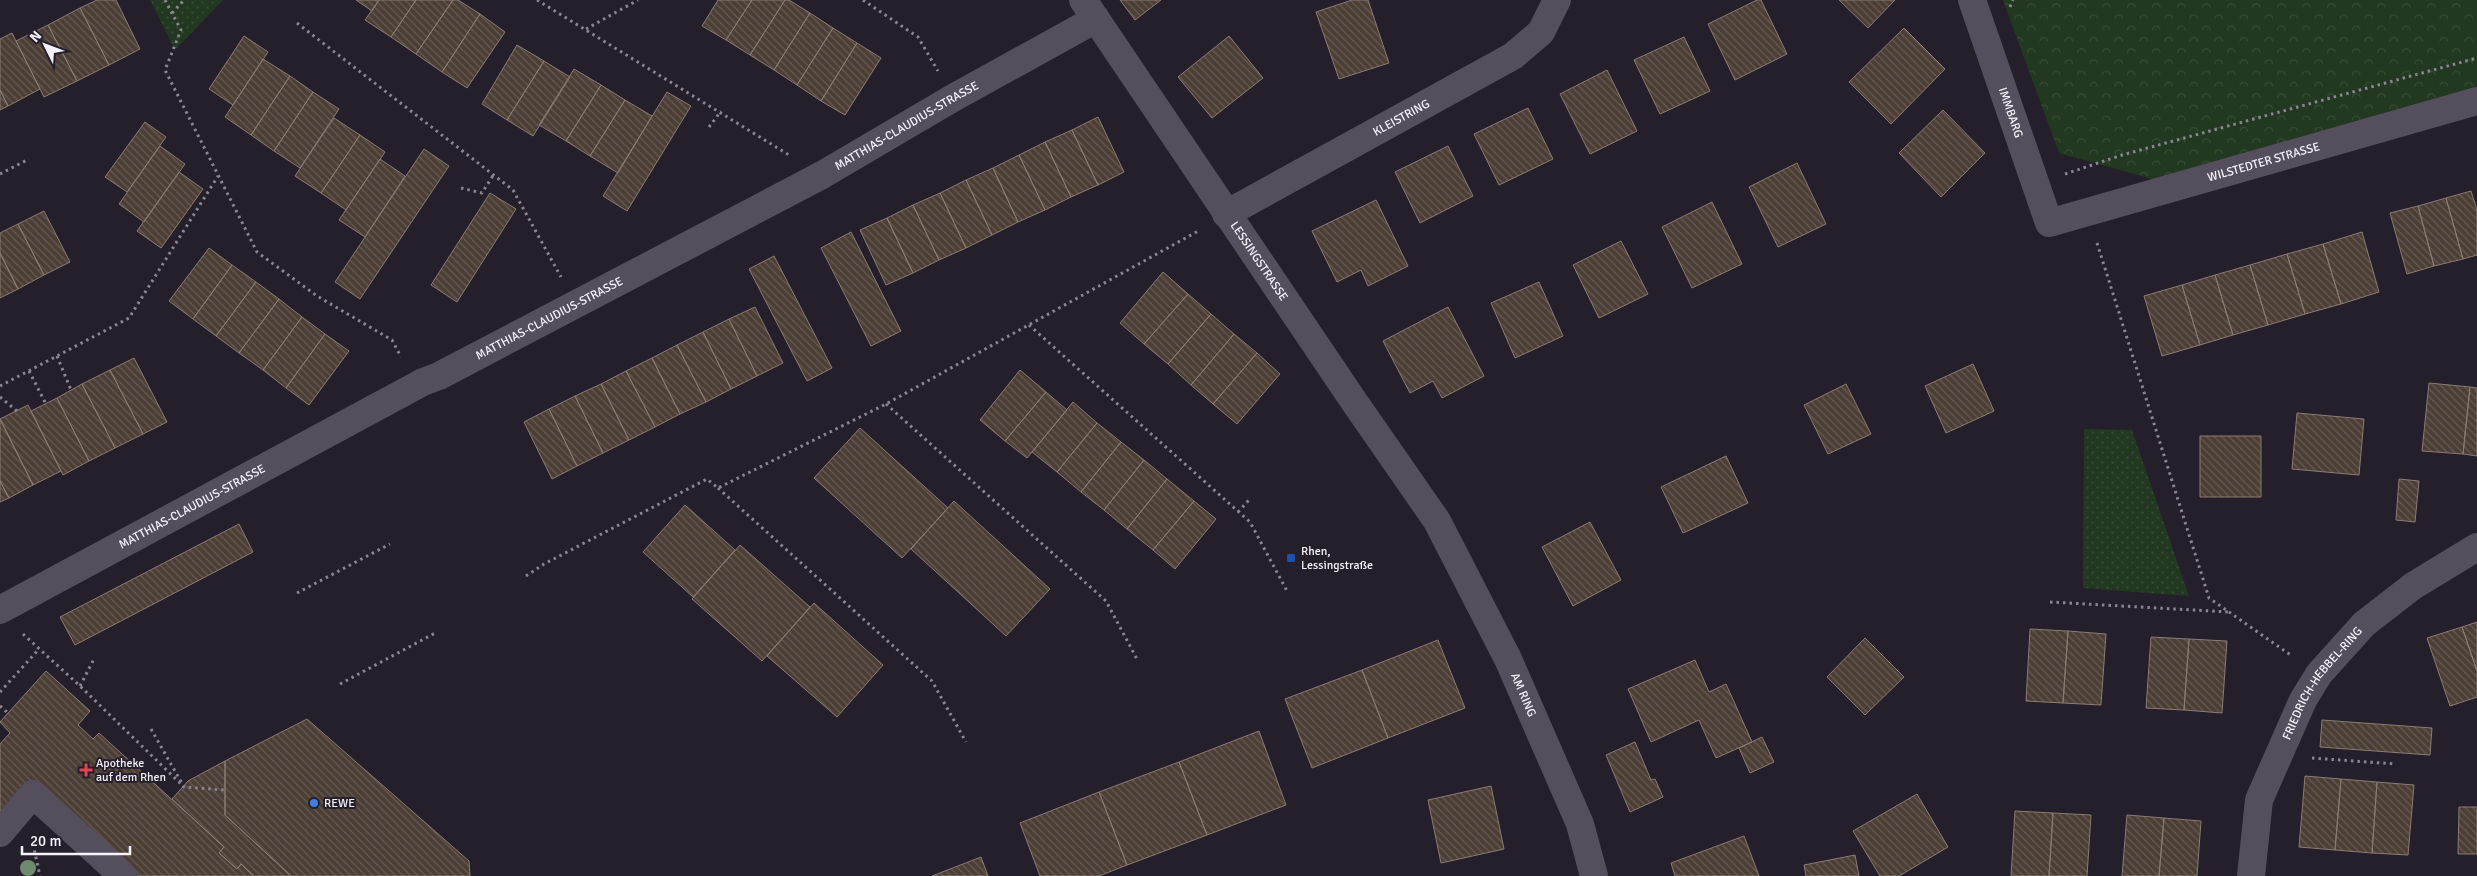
<svg xmlns="http://www.w3.org/2000/svg" width="2477" height="876" viewBox="0 0 2477 876" font-family="Signika,sans-serif">
<style>
.forest{fill:url(#forest-crowns)}
.park{fill:url(#park-dots)}
.building{fill:url(#building-back-hatch);stroke:#8b7c73}
.lines{fill:none;stroke-linecap:round;stroke-linejoin:round}
.path{stroke:#8a8690;stroke-width:3;stroke-dasharray:2.5 4;stroke-linecap:butt}
.street{stroke:#554f5d;stroke-width:28}
.tree{fill:#6e8b6e}
.transit-dot{fill:#1a4fb4;stroke:#241f2b;stroke-width:2}
.health-dot{fill:#e0444e;stroke:#241f2b;stroke-width:2}
.shop-dot{fill:#3f7fe0;stroke:#241f2b;stroke-width:2}
.labels{text-anchor:middle;stroke-width:4;stroke-linejoin:round;paint-order:stroke}
.street-label{font-size:12px;fill:#f6f3fb;stroke:#241f2b}
.poi-label{font-size:12px;fill:#f6f3fb;stroke:#241f2b;text-anchor:start}
</style>
<defs>
<pattern id="forest-crowns" width="20" height="18" patternUnits="userSpaceOnUse" patternTransform="scale(1.25)"><rect width="20" height="18" fill="#223820"/><path d="M2 6a3 3 0 1 1 6 0M12 15a3 3 0 1 1 6 0" fill="none" stroke="#384c36"/></pattern>
<pattern id="park-dots" width="8" height="8" patternUnits="userSpaceOnUse" patternTransform="scale(1.25)"><rect width="8" height="8" fill="#223820"/><path d="M2 2h.1M6 6h.1" fill="none" stroke="#384c36" stroke-width="1.8" stroke-linecap="round"/></pattern>
<pattern id="building-back-hatch" width="6" height="6" patternUnits="userSpaceOnUse" patternTransform="scale(1.25)"><rect width="6" height="6" fill="#4b3e35"/><path d="M-1 5l2 2M0 0l6 6M5-1l2 2" fill="none" stroke="#665a53"/></pattern>
</defs>
<rect width="100%" height="100%" fill="#241f2b"/>
<path class="forest" d="M2003,0H2477V91L2163,182L2059,153Z"/>
<path class="park" d="M150,0H223L175,50Z
M2084,429L2132,430L2189,596L2083,588Z"/>
<path class="building" d="M97,0H116L140,49L109,65L80,8Z
M356,0H379L372,11Z
M379,0H416L391,37L365,20Z
M416,0H453L416,54L391,37Z
M453,0H458L480,14L442,72L416,54Z
M718,0H752L726,40L702,26Z
M752,0H785L750,55L726,40Z
M785,0H789L810,13L774,70L750,55Z
M1120,0H1161L1135,20Z
M1352,0H1368L1389,63L1339,79L1316,12Z
M1757,0H1761L1787,54L1735,80L1708,24Z
M1839,0H1895L1868,28Z
M80,8L109,65L77,81L48,25Z
M810,13L833,28L797,85L774,70Z
M480,14L505,32L467,88L442,72Z
M48,25L77,81L44,97L16,41Z
M833,28L857,43L821,101L797,85Z
M1904,28L1945,69L1891,124L1849,82Z
M12,33L40,89L8,106L0,90V39Z
M244,36L268,52L233,105L209,89Z
M1229,36L1263,78L1212,118L1178,77Z
M1684,37L1710,91L1660,114L1634,60Z
M857,43L881,58L845,115L821,101Z
M517,45L544,61L507,120L482,104Z
M263,59L290,76L251,135L225,117Z
M544,61L570,77L533,136L507,120Z
M574,69L601,85L566,141L539,125Z
M1607,70L1637,131L1590,154L1560,94Z
M290,76L313,92L274,151L251,135Z
M601,85L625,100L590,156L566,141Z
M0,90L8,106L0,110Z
M313,92L339,109L300,168L274,151Z
M667,92L691,106L627,211L603,196Z
M625,100L652,116L618,173L590,156Z
M1528,108L1553,159L1499,185L1474,134Z
M1943,110L1985,153L1941,197L1899,153Z
M1098,117L1124,172L1098,185L1072,130Z
M334,118L360,135L321,193L295,176Z
M145,122L166,137L127,192L105,177Z
M1072,130L1098,185L1071,197L1045,142Z
M360,135L385,152L346,210L321,193Z
M1045,142L1071,197L1045,210L1019,155Z
M160,146L185,164L144,222L119,204Z
M1448,146L1473,196L1420,223L1395,172Z
M424,149L449,166L360,299L335,282Z
M1019,155L1045,210L1018,222L993,168Z
M380,159L405,176L365,237L339,220Z
M1797,163L1826,224L1778,247L1749,187Z
M993,168L1018,222L992,235L966,180Z
M179,172L203,189L161,248L137,231Z
M966,180L992,235L966,248L940,193Z
M2471,191L2477,210V255L2463,259L2446,198Z
M490,193L516,209L457,302L431,285Z
M940,193L966,248L939,260L913,205Z
M2446,198L2463,259L2434,266L2418,206Z
M1376,200L1408,266L1368,286L1361,270L1337,282L1312,231Z
M1712,202L1742,264L1692,288L1662,227Z
M913,205L939,260L913,273L887,218Z
M2418,206L2434,266L2407,274L2390,213Z
M44,211L70,262L44,275L18,224Z
M887,218L913,273L886,285L860,230Z
M18,224L44,275L18,289L0,253V233Z
M851,232L901,331L871,346L821,248Z
M2362,232L2379,292L2341,304L2323,244Z
M1621,241L1648,294L1599,318L1573,265Z
M2323,244L2341,304L2305,314L2287,254Z
M209,248L232,265L193,319L169,301Z
M0,253L18,289L0,298Z
M2287,254L2305,314L2268,325L2250,265Z
M774,256L832,368L807,381L749,269Z
M232,265L256,282L216,336L193,319Z
M2250,265L2268,325L2233,335L2215,275Z
M1163,272L1188,294L1144,344L1120,323Z
M2215,275L2233,335L2200,345L2182,285Z
M256,282L279,299L239,353L216,336Z
M1539,282L1563,336L1515,358L1491,303Z
M2182,285L2200,345L2162,356L2144,296Z
M1188,294L1211,314L1168,364L1144,344Z
M279,299L302,317L263,370L239,353Z
M755,307L783,363L757,376L729,319Z
M1448,307L1484,376L1442,398L1433,381L1410,393L1383,341Z
M1211,314L1234,334L1191,385L1168,364Z
M302,317L325,334L286,388L263,370Z
M729,319L757,376L731,389L703,332Z
M703,332L731,389L706,402L677,345Z
M325,334L349,351L309,405L286,388Z
M1234,334L1257,353L1213,404L1191,385Z
M677,345L706,402L680,414L652,358Z
M1257,353L1280,374L1237,424L1213,404Z
M134,358L167,422L143,434L110,370Z
M652,358L680,414L655,427L626,371Z
M1973,364L1994,411L1946,433L1925,386Z
M110,370L143,434L115,448L82,384Z
M1020,370L1046,392L1005,441L980,420Z
M626,371L655,427L629,440L601,384Z
M2429,383L2470,387L2463,454L2422,451Z
M82,384L115,448L89,461L57,398Z
M601,384L629,440L603,453L575,396Z
M1846,384L1871,434L1828,454L1804,405Z
M2470,387L2477,388V456L2463,454Z
M1046,392L1067,410L1027,458L1005,441Z
M575,396L603,453L577,466L549,409Z
M57,398L89,461L63,475L31,411Z
M1073,402L1097,423L1057,472L1032,452Z
M28,405L61,471L33,485L0,419Z
M549,409L577,466L552,479L524,422Z
M2297,413L2364,419L2359,475L2292,469Z
M0,419L33,485L9,498L0,481Z
M1097,423L1121,442L1081,492L1057,472Z
M860,428L948,508L902,558L814,478Z
M2200,436H2261V497H2200Z
M1121,442L1144,460L1104,510L1081,492Z
M1726,456L1748,503L1683,533L1661,487Z
M1144,460L1167,479L1127,529L1104,510Z
M1167,479L1194,501L1153,550L1127,529Z
M2399,479L2419,481L2415,522L2396,520Z
M0,481L9,498L0,502Z
M954,501L1050,589L1006,636L911,549Z
M1194,501L1216,519L1175,569L1153,550Z
M685,505L735,550L693,597L643,552Z
M1590,522L1621,580L1573,606L1542,547Z
M239,524L253,552L75,645L60,617Z
M740,545L810,607L762,661L692,599Z
M814,603L883,665L837,717L767,656Z
M2477,622V671L2462,627Z
M2462,627L2477,671V697L2450,706L2427,638Z
M2030,629L2068,631L2063,703L2026,701Z
M2068,631L2106,634L2101,705L2063,703Z
M2151,637L2189,639L2184,710L2146,708Z
M1865,638L1904,677L1865,715L1827,677Z
M2189,639L2227,641L2222,713L2184,710Z
M1438,640L1465,708L1388,738L1362,670Z
M1695,660L1709,692L1726,684L1752,742L1716,758L1699,720L1651,742L1628,689Z
M1362,670L1388,738L1312,768L1285,699Z
M46,671L90,711L78,725L93,739L99,733L224,847L219,853L237,869L241,864L254,876H133L36,789L0,829V744L10,733L0,722Z
M307,719L469,861L470,876H291L225,815V761Z
M2322,720L2432,728L2430,755L2320,747Z
M1259,731L1286,805L1207,835L1179,762Z
M1762,737L1774,762L1750,773L1739,748Z
M1635,742L1651,780L1655,779L1663,797L1630,812L1606,755Z
M225,761V815L291,876H254L241,864L237,869L219,853L224,847L172,799L188,781Z
M1179,762L1207,835L1127,865L1099,792Z
M2305,776L2341,779L2335,850L2299,847Z
M2341,779L2377,782L2372,853L2335,850Z
M2377,782L2414,785L2408,855L2372,853Z
M1491,786L1504,849L1441,863L1428,800Z
M1099,792L1127,865L1099,876H1040L1020,823Z
M1917,794L1948,847L1899,876H1880L1853,831Z
M2459,807H2477V854H2458Z
M2015,811L2053,813L2049,876H2011Z
M2053,813L2091,815L2087,876H2049Z
M2127,815L2164,818L2159,876H2122Z
M2164,818L2201,821L2197,876H2159Z
M1744,836L1759,876H1675L1671,863Z
M1855,855L1859,876H1806L1804,865Z
M981,857L988,876H932Z"/>
<g class="lines">
<path class="path" d="M165,0L181,30L165,70L257,252L317,296L392,340L401,357
M537,0L789,155
M863,0L918,37L938,71
M2010,7L2013,0
M172,13L184,0
M297,23L513,190L561,277
M586,29L638,0
M709,127L721,111
M0,174L29,159
M2065,174L2122,155L2477,58
M461,188L482,193L494,174
M2097,243L2209,598L2292,656
M1029,325L1250,522L1287,591
M57,356L71,390
M29,371L46,404
M0,386L129,318L218,176
M0,397L17,411
M886,404L1106,601L1138,661
M718,488L932,681L966,742
M1238,512L1249,500
M526,576L544,564L707,479L718,488L886,404L1200,230
M297,593L390,544
M2050,602L2229,612
M23,634L80,686L184,787
M340,684L437,632
M80,686L94,659
M0,692L39,649
M0,706L8,713
M151,729L184,787L225,790
M2312,758L2396,764
M33,844L40,876"/>
<g class="street">
<path id="s1" d="M1083,0L1353,400L1437,521L1508,659L1580,824L1594,876"/>
<path id="s2" d="M1972,0L2049,223L2477,101"/>
<path id="s3" d="M1226,214L1513,56L1541,32L1557,0"/>
<path id="s4" d="M0,610L423,382L439,376L822,175L953,98L1096,19"/>
<path d="M0,833L33,794L123,876"/>
<path id="s5" d="M2251,876L2259,800L2303,700L2319,674L2364,624L2413,586L2477,547"/>
</g>
</g>
<circle class="tree" cx="28" cy="868" r="8"/>
<rect class="transit-dot" x="1286" y="553" width="10" height="10" rx="2.5"/>
<path class="health-dot" d="M83.5 762.5h5v5h5v5h-5v5h-5v-5h-5v-5h5z"/>
<circle class="shop-dot" cx="314" cy="803" r="5"/>
<g class="labels">
<g class="street-label">
<text dy="4" stroke="none"><textPath href="#s2" startOffset="119">IMMBARG</textPath></text>
<text dy="4" stroke="none"><textPath href="#s3" startOffset="200">KLEISTRING</textPath></text>
<text dy="4" stroke="none"><textPath href="#s4" startOffset="1028">MATTHIAS-CLAUDIUS-STRASSE</textPath></text>
<text dy="4" stroke="none"><textPath href="#s2" startOffset="459">WILSTEDTER STRASSE</textPath></text>
<text dy="4" stroke="none"><textPath href="#s1" startOffset="315">LESSINGSTRASSE</textPath></text>
<text dy="4" stroke="none"><textPath href="#s4" startOffset="622">MATTHIAS-CLAUDIUS-STRASSE</textPath></text>
<text dy="4" stroke="none"><textPath href="#s4" startOffset="218">MATTHIAS-CLAUDIUS-STRASSE</textPath></text>
<text dy="4" stroke="none"><textPath href="#s5" startOffset="210">FRIEDRICH-HEBBEL-RING</textPath></text>
<text dy="4" stroke="none"><textPath href="#s1" startOffset="824">AM RING</textPath></text>
</g>
<g class="poi-label">
<text x="1301" y="555">Rhen,<tspan x="1301" dy="14">Lessingstraße</tspan></text>
<text x="96" y="767">Apotheke<tspan x="96" dy="14">auf dem Rhen</tspan></text>
<text x="324" y="807">REWE</text>
</g>
</g>
<g transform="translate(45 45) rotate(312)" stroke="#241f2b" stroke-width="4" paint-order="stroke">
<path d="M0-4L9 19L0 12L-9 19Z" fill="#f6f3fb"/>
<text y="-8" font-size="14" font-weight="bold" text-anchor="middle" fill="#f6f3fb">N</text>
</g>
<path d="M22 846v8h108v-8" fill="none" stroke="#f6f3fb" stroke-width="2.5"/>
<text x="30" y="846" font-size="15" fill="#f6f3fb" stroke="#241f2b" stroke-width="4" paint-order="stroke">20 m</text>
</svg>
